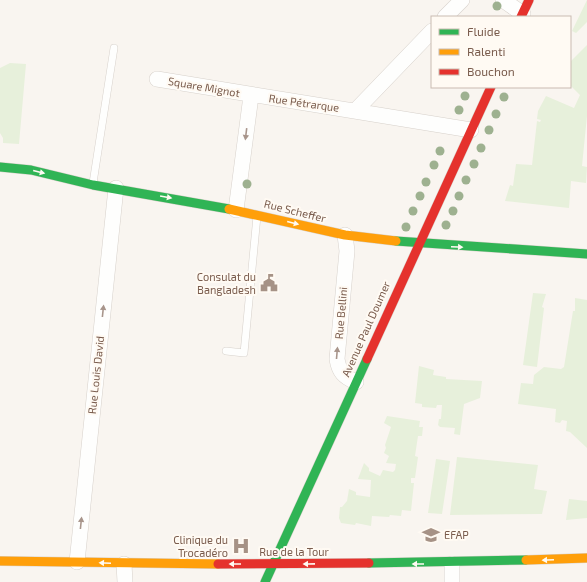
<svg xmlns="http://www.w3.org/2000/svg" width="587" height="582" viewBox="0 0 587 582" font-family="'Exo 2',sans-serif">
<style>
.green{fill:#e7f0db}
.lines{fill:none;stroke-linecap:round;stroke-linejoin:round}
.lane-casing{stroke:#d7d1cb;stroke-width:8}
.street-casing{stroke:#d7d1cb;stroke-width:16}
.fast-casing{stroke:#d9d2cb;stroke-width:10}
.slow-casing{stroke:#d9d2cb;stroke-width:10}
.jam-casing{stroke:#d9d2cb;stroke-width:10}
.lane{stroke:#fefefd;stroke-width:7}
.street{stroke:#fefefd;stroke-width:15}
.fast{stroke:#30b455;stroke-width:9}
.slow{stroke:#ff9f0a;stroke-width:9}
.jam{stroke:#e5322d;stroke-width:9}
.tree{fill:#9eb190}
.oneway{fill:#a8958b}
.oneway2{fill:#fffaf3}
.labels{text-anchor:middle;stroke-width:4;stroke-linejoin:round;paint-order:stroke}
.street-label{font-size:11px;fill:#7a5c4d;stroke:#fffaf3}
.poi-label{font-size:11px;fill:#7a5c4d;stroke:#fffaf3;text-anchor:end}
</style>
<rect width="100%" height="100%" fill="#f9f5f0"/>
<path class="green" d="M587,0V22L576,33L572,31Z
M587,45V116L582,166L587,167L586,183L571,181L569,208L505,201L510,185L513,186L516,164L532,165L537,121L540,122L541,120L537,119L538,111L546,96L574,108L580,95L570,85V62Z
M10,63L26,64L19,144L3,143V138L0,133V68Z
M533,293L546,294L542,307L544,308L537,367L523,365Z
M575,298L587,300V448L570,432L566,431L567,421L562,420L560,423L555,422L556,409L518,404L521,383L533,384L534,375L544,367L561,369L564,367L573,311H575Z
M419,366L434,370L433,375L446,377V379L482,381L480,398L464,404L460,435L454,434L455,428L440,427L438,425L439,419H441L442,405H437L436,408L422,407V404L415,403Z
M387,416L420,421L419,427H423L422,436H418L415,456L418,457L415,478H411V483H414L411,511L402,510L401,516L390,515L389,517L372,516L371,526L356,523L355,525L341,523L339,518L340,507H342L347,501L349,489L356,492V495L370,497L371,480L358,479L364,463L369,468V471L380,476L383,470L393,472L395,470L396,464L386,463L389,456L384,453L386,448L385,445L391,427L384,423Z
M457,457L538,465L534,489L547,491L542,514L450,515Z
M436,459L450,461L442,514L428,513Z
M569,499L587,501V518L566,520Z"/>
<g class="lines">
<g class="lane-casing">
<path id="lane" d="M93,183L114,48
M226,351L244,353L257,216"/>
</g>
<g class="street-casing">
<path id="street" d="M503,0L523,14
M445,17L462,0
M157,79L471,130
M355,111L432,31
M236,210L251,96
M345,235L347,251L337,359C339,372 344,377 356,382
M77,562L116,188
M124,564L125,582
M452,564V582"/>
</g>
<g class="fast-casing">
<path id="fast" d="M0,167L31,170L93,185L229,209
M396,241L587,254
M369,563L526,560
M265,582L367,359"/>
</g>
<g class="slow-casing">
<path id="slow" d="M229,209L345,235L396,241
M526,560L587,558
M0,561L218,564"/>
</g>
<g class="jam-casing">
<path id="jam" d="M521,17L529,0
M367,359L491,87
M218,564L369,563"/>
</g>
<use href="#lane" class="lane"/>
<use href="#street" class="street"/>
<use href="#fast" class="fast"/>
<use href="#slow" class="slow"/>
<use href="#jam" class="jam"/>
</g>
<g class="tree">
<circle cx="497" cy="6" r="4.5"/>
<circle cx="465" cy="96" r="4.5"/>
<circle cx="504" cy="97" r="4.5"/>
<circle cx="459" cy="110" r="4.5"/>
<circle cx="496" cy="114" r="4.5"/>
<circle cx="489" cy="130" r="4.5"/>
<circle cx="481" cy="148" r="4.5"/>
<circle cx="440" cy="151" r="4.5"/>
<circle cx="474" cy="164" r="4.5"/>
<circle cx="434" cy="165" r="4.5"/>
<circle cx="466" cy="180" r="4.5"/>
<circle cx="426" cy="182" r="4.5"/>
<circle cx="247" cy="184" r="4.5"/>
<circle cx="420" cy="196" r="4.5"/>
<circle cx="459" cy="196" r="4.5"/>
<circle cx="413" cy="211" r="4.5"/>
<circle cx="453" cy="211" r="4.5"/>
<circle cx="446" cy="225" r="4.5"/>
<circle cx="406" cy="227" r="4.5"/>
</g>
<defs><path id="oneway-solid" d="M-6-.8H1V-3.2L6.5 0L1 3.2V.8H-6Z"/></defs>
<g class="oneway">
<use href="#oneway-solid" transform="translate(246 134) rotate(97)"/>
<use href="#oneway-solid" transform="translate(103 311) rotate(-84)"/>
<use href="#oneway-solid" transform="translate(337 353) rotate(-85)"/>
<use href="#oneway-solid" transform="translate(81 523) rotate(-84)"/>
</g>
<g class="oneway2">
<use href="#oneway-solid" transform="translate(39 172) rotate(14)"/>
<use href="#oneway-solid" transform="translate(166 197) rotate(10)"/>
<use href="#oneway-solid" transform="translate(293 223) rotate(14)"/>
<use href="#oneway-solid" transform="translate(457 247) rotate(3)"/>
<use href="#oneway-solid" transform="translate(548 560) rotate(178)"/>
<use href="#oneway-solid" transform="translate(105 563) rotate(-178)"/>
<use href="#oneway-solid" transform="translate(235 564) rotate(180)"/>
<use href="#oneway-solid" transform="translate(309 564) rotate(179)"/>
<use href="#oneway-solid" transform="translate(418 564) rotate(180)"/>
</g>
<defs>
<g id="civic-bare" transform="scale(1.38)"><path d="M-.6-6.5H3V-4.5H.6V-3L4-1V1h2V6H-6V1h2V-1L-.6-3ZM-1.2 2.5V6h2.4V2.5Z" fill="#a69286" stroke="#fffaf3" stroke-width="2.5" paint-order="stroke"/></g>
<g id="university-bare" transform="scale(1.38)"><path d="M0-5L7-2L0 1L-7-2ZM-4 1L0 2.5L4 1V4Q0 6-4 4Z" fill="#a69286" stroke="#fffaf3" stroke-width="2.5" paint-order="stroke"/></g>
<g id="hospital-bare" transform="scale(1.38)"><path d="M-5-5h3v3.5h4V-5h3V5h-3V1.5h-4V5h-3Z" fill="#a69286" stroke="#fffaf3" stroke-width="2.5" paint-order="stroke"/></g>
</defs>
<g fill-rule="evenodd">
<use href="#civic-bare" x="269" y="283"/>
<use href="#university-bare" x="431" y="535"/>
<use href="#hospital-bare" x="241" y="546"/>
</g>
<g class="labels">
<g class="street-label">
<text transform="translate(204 87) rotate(10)" y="4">Square Mignot</text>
<text transform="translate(304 103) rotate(8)" y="4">Rue Pétrarque</text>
<text transform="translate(295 211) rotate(14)" y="4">Rue Scheffer</text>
<text transform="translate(341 313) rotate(-85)" y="4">Rue Bellini</text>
<text transform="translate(366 329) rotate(-66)" y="4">Avenue Paul Doumer</text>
<text transform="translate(96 375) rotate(-84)" y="4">Rue Louis David</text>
<text x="294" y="556">Rue de la Tour</text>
</g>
<g class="poi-label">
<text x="256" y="281">Consulat du<tspan x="256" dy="13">Bangladesh</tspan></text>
<text x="444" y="539" text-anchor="start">EFAP</text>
<text x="228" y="544">Clinique du<tspan x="228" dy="13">Trocadéro</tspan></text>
</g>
</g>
<rect x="431" y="16" width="140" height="72" fill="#fffaf3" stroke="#cabbb1"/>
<rect x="439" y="29" width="20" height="6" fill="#30b455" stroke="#cabbb1"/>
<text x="467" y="36" font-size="12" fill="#7a5c4d">Fluide</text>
<rect x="439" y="49" width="20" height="6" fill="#ff9f0a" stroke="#cabbb1"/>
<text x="467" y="56" font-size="12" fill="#7a5c4d">Ralenti</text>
<rect x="439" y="69" width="20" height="6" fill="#e5322d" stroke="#cabbb1"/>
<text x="467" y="76" font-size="12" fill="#7a5c4d">Bouchon</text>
</svg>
